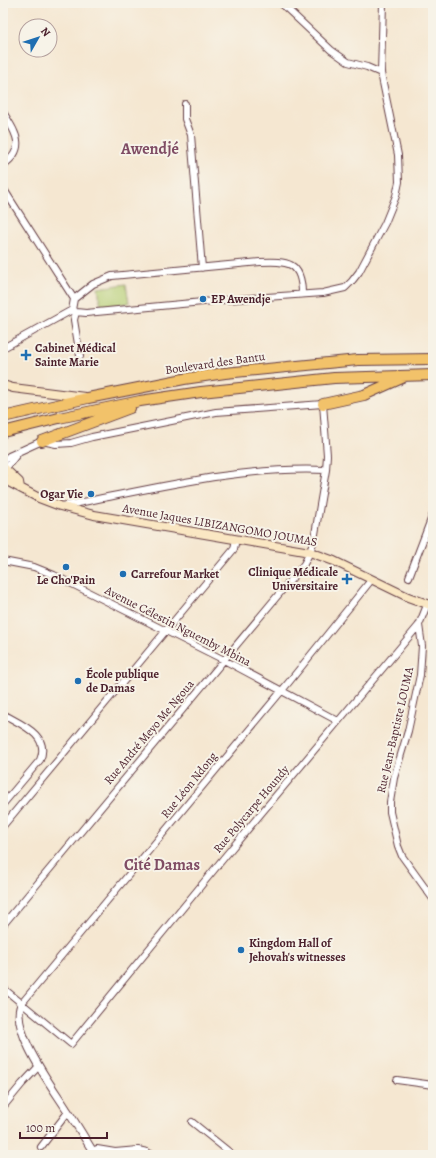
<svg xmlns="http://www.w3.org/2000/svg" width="436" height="1158" viewBox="0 0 436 1158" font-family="Alegreya,serif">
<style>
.garden{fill:#b5ce73;stroke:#80764f}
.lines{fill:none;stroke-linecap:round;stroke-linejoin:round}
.minor-casing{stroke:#643d44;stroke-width:8}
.tertiary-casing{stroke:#643d44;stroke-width:9}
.secondary-casing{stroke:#643d44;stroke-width:10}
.trunk-casing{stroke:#643d44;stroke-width:12}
.minor{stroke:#fff;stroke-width:6}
.tertiary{stroke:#fff;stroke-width:7}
.secondary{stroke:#fae7c3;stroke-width:8}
.trunk{stroke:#f2c26a;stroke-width:10}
.poi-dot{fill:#1f6fb2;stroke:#f7f3e8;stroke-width:1.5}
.labels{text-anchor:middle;stroke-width:4;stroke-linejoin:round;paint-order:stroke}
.poi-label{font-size:12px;font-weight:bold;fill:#4a1f2b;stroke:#f7f3e8;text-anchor:start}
.street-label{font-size:12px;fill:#4a1f2b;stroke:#f7f3e8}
.district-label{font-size:16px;font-weight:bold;fill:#7f4c64;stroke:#f7f3e8}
</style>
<rect width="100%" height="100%" fill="#f7f3e8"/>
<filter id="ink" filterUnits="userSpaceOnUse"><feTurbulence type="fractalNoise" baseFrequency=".025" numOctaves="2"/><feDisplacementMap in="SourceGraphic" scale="8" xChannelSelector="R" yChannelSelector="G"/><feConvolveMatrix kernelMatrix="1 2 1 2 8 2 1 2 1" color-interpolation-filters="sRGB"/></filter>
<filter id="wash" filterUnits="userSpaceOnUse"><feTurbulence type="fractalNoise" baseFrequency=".012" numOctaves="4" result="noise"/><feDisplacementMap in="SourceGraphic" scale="16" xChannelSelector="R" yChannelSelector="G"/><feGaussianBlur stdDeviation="0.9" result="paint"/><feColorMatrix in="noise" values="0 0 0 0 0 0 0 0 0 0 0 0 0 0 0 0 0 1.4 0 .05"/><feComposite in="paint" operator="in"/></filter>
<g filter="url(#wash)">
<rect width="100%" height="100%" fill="#f5e7d1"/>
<path class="garden" d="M126,284L129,303L101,307L98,288Z"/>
</g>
<g filter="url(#ink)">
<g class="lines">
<g class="minor-casing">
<path id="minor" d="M281,3L331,50L341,57L348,62L367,67L381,73
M185,104V119L191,135L202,268
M3,112C15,132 28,148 3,165
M3,188L74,299
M72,310L76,312L86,313L224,300L323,293L345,288L352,281L359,272L385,223L396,196L399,182L398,155L381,73L383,3
M72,310L74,299L93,284L112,276L260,262C287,261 302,261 302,294
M76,312L74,320L80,356
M3,348L72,310
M3,461L9,456L42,441L56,444L71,443L92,437L216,412L323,404L327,455L326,470L314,540L310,552L304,564L3,925
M3,472L18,453
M62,506C149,490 236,466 326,470
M3,561L34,567L54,575L224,660L338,721
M409,577L433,514
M419,625L422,646L420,675L408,731L394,778L390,802V812L398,846L402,856L433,899
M3,714C20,724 51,735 40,760L3,804
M3,826L234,549L236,539
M3,988L71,1044L227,854L419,625L427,605
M22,1003L289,682L372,579
M397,1080L433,1085
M3,1107L22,1084L39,1066
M192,1122L233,1155
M41,1147L68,1112
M92,1151L97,1149L115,1152L138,1150L147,1152L152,1155"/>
</g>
<g class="tertiary-casing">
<path id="tertiary" d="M22,1003C7,1027 54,1089 67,1110C77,1125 86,1140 95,1155"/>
</g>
<g class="secondary-casing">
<path id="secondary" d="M3,385L13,388L85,397
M3,467L19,482L20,488
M3,479L39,498L60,506L94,515L310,552L334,561L408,597L433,606"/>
</g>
<g class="trunk-casing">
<path id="trunk" d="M323,404L364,395L402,378
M3,417L88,398L184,379L225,373L358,360L433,359
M3,432L59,418L140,401L201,392L334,378L433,375
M42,441L130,408"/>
</g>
<use href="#minor" class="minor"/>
<use href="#tertiary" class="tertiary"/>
<use href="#secondary" class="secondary"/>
<use href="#trunk" class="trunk"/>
</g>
</g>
<g class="poi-dot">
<circle cx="203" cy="299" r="4"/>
<path d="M24 349h4v4h4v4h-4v4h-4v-4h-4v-4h4z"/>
<circle cx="91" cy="494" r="4"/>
<circle cx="66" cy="567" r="4"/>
<circle cx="123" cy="574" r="4"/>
<path d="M345 573h4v4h4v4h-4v4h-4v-4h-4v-4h4z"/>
<circle cx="78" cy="681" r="4"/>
<circle cx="241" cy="950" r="4"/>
</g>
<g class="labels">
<g class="poi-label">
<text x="211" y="303">EP Awendje</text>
<text x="35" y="352">Cabinet Médical<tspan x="35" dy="14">Sainte Marie</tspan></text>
<text x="83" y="498" text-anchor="end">Ogar Vie</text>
<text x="338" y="576" text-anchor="end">Clinique Médicale<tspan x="338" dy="14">Universitaire</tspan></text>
<text x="131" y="578">Carrefour Market</text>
<text x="66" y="584" text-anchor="middle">Le Cho'Pain</text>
<text x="86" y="678">École publique<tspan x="86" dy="14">de Damas</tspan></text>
<text x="249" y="947">Kingdom Hall of<tspan x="249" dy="14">Jehovah's witnesses</tspan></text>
</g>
<g class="street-label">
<text transform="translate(215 363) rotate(-8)" y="4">Boulevard des Bantu</text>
<text transform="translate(220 525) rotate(10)" y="4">Avenue Jaques LIBIZANGOMO JOUMAS</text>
<text transform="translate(178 626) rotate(27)" y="4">Avenue Célestin Nguemby Mbina</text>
<text transform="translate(395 730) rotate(-77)" y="4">Rue Jean-Baptiste LOUMA</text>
<text transform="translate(149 732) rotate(-50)" y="4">Rue André Meyo Me Ngoua</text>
<text transform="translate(189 785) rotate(-51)" y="4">Rue Léon Ndong</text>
<text transform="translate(251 809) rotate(-50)" y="4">Rue Polycarpe Houndy</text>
</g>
<g class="district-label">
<text x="150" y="154">Awendjé</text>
<text x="162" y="870">Cité Damas</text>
</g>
</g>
<rect width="436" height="1158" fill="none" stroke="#f7f3e8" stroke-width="16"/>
<g transform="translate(38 38) rotate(51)"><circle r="19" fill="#f7f3e8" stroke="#b29e9c"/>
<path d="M0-3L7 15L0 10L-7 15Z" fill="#1f6fb2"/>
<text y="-6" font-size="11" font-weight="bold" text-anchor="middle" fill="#4a1f2b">N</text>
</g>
<path d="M20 1132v6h87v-6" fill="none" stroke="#4a1f2b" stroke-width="2"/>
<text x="26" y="1132" font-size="12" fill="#4a1f2b" stroke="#f7f3e8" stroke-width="3" paint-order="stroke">100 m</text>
</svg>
